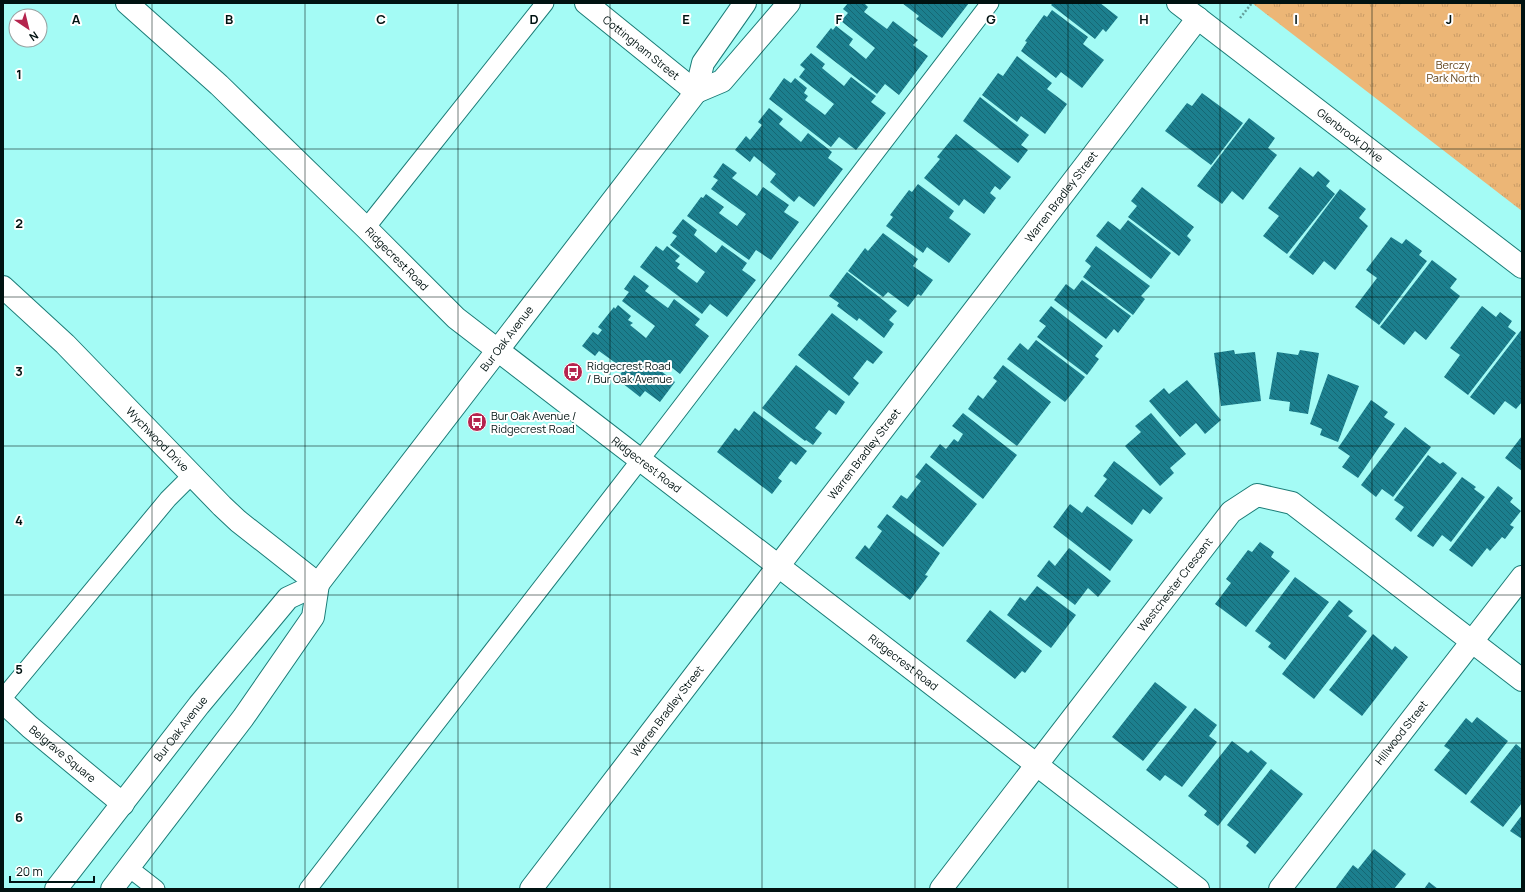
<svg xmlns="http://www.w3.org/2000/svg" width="1525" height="892" viewBox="0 0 1525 892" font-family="Manrope,sans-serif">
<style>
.park{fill:url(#park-tufts)}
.building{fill:url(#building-back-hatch)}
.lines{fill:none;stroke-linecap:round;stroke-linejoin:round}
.service-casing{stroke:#1b7c77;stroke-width:19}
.minor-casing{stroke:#1b7c77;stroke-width:24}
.tertiary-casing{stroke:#1b7c77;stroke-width:24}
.path{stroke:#649f9b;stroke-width:2.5;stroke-dasharray:2 2;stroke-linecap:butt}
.service{stroke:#fff;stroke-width:17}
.minor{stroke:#fff;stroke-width:22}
.tertiary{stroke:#fff;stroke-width:22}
.grid{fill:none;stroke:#001211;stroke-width:1;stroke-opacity:0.55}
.labels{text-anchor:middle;stroke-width:4;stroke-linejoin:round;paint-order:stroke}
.street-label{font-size:11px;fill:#001211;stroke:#fff}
.park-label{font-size:11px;fill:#63441b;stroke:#fff}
.poi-label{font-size:11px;fill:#001211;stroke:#fff;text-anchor:start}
.grid-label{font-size:13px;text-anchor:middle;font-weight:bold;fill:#001211;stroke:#fff;stroke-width:4;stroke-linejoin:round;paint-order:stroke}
</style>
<defs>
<pattern id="park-tufts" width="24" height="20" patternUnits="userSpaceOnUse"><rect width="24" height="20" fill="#ecb676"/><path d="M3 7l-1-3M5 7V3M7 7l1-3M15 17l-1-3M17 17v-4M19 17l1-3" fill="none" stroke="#c99b65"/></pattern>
<pattern id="building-back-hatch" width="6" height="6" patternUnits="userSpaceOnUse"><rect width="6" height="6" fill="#1c7f8e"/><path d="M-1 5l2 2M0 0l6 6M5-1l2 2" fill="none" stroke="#166773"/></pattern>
</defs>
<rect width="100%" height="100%" fill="#a4fbf5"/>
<path class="park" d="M1252,3H1522V211Z"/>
<path class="building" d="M848,3H864L868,7L864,12L887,29L893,21L918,40L913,45L928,56L899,95L885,84L877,94L816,47L831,28L833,30L836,26L853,39L849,45L866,59L875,48L841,21L848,13L843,9Z
M902,3H969L942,38L916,19L919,16Z
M1053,3H1100L1118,17L1106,32L1103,29L1095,39L1051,5Z
M1052,10L1088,37L1083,44L1104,60L1082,88L1061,72L1056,78L1021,51L1027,42L1025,41L1044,15L1047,17Z
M811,53L825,64L822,68L844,86L851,77L876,96L871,102L886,113L856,150L839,137L831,147L769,99L784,78L791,83L795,78L807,88L804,93L808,96L805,100L825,115L834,104L799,77L805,69L800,65Z
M1017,56L1052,83L1047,89L1067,104L1045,134L1021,116L1017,122L982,95L998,73L1003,76Z
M1202,93L1243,123L1211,165L1165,131L1187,103L1192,106Z
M980,97L1029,135L1021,145L1028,150L1018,163L963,121Z
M769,108L783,119L779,124L801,142L808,133L832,152L828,158L843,169L814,207L799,196L794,202L770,182L776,174L754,156L750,162L735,150L746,136L750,140L762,125L758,122Z
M1249,118L1275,138L1268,148L1277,155L1243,200L1232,191L1222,204L1197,186Z
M956,134L1011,177L1000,190L995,186L990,193L996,198L984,214L964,199L959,206L924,178L940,159L937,157Z
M723,163L737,173L732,178L757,196L763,187L789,205L784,212L799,222L771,260L756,250L749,260L687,216L701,197L703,198L706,194L724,207L719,213L737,226L746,214L711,189L718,180L713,177Z
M1300,167L1313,177L1318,171L1330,181L1326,186L1335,194L1287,254L1263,236L1279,216L1268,208Z
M918,184L954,211L949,218L971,234L949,263L927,247L923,253L886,226L893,217L890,215L909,190L912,192Z
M1142,187L1194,227L1187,236L1191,240L1179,256L1128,217L1137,206L1131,201Z
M1340,189L1366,209L1359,218L1368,226L1335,270L1324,261L1313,275L1289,257Z
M683,219L697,230L694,235L716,253L722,245L747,263L742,270L756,280L727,317L710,304L702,314L640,267L656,246L663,251L667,246L680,256L675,261L680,264L677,268L697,283L705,272L670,245L677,236L672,233Z
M1128,220L1171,253L1151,279L1096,236L1108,221L1120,230Z
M883,233L918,259L913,266L933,280L921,296L918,294L908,307L888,292L883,297L848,271L865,248L868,251Z
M1391,237L1402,244L1406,239L1422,251L1419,255L1427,261L1379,325L1355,307L1377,278L1366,270Z
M1096,246L1150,286L1141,296L1145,299L1133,315L1083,277L1091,266L1085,261Z
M1432,260L1457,279L1450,288L1460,296L1426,340L1415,331L1404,345L1380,327Z
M847,272L897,311L889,320L894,324L884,338L859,318L857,321L837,306L839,303L829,296Z
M634,275L649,286L645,291L668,308L674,299L700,319L695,325L709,336L680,374L666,363L661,371L675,382L660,402L645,391L640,397L617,379L624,369L599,351L595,356L582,346L593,332L598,335L602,330L598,327L614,307L615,309L618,305L631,316L628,320L633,323L630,325L646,338L655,326L622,301L629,292L624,289Z
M1082,280L1131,316L1118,333L1114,329L1106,339L1054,300L1066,284L1074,290Z
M1051,306L1103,346L1095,356L1099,359L1087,375L1037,337L1046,326L1039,321Z
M1482,306L1496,317L1500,312L1512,321L1508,327L1516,333L1468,395L1444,377L1460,355L1450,348Z
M832,313L883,352L873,364L867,360L853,378L859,383L849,396L798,355Z
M1522,329V402L1516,409L1505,401L1494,415L1470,397Z
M1036,340L1085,377L1065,402L1007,359L1020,343L1028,350Z
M1234,350L1235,354L1255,352L1261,401L1221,406L1214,353Z
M1300,350L1319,353L1308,414L1289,411L1290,402L1269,399L1277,352L1298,355Z
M796,365L845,402L836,415L829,410L815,428L822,433L813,445L806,440L805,441L762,408Z
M1003,365L1051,402L1017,446L968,409L978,395L983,399L997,381L993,378Z
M1328,374L1359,386L1338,442L1320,435L1322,429L1310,424Z
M1187,380L1221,420L1205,434L1196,423L1180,437L1149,401L1164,388L1169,394Z
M1371,400L1388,412L1384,417L1395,424L1358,478L1342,467L1350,456L1338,448Z
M754,411L807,451L796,465L791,461L778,478L782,481L772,494L717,452L735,428L739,431Z
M963,413L1017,455L983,499L930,457L940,444L946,449L954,439L958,442L963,434L952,426Z
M1151,413L1186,454L1170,468L1174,473L1160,486L1125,446L1141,432L1135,426Z
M1405,427L1431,447L1393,497L1382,489L1376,497L1361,485Z
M1522,436V471L1505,458Z
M1428,455L1440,464L1443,462L1457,473L1411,532L1395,519L1404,507L1394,500Z
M1114,461L1163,498L1150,514L1143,509L1132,525L1094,496L1107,479L1103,476Z
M926,463L977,504L943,547L892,507L901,495L907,499L921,481L915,477Z
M1462,477L1476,487L1474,489L1485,497L1451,542L1442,535L1433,547L1417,536Z
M1498,486L1513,498L1510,502L1521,511L1510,525L1514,527L1505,539L1502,537L1490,551L1487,548L1472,567L1449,550Z
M1070,504L1082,513L1087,506L1133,540L1110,571L1053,527Z
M887,514L940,553L925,575L928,576L910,600L855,558L865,545L869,549L882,531L877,527Z
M1260,542L1274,552L1271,557L1290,571L1246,627L1215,604L1231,583L1226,579L1248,550L1252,552Z
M1069,548L1111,581L1098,597L1088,588L1075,605L1037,576L1049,560L1055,566Z
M1295,577L1329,602L1285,660L1268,647L1271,643L1255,631Z
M1037,586L1076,615L1051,648L1007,615L1020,597L1025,601Z
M1339,600L1353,611L1348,616L1367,631L1314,699L1282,674Z
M990,610L1042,651L1025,673L1022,671L1015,679L966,641Z
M1373,634L1392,650L1395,646L1408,657L1362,716L1329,690Z
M1155,682L1187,707L1143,761L1112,737Z
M1195,708L1217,725L1209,736L1217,742L1182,787L1165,775L1160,781L1146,770Z
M1477,717L1508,741L1466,795L1434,770L1450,750L1444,746L1466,718L1472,723Z
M1232,741L1248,753L1251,750L1267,763L1218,826L1204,815L1207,811L1188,796Z
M1516,744L1522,749V803L1503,827L1470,802Z
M1271,769L1303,794L1255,854L1246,846L1249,842L1227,825Z
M1522,815V839L1510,831Z
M1374,849L1406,874L1394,889H1335L1353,865L1358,869Z
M1429,882L1438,889H1424Z"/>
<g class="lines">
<g class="service-casing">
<path id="service" d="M366,228L545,3
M3,698L168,499L192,475
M129,868L156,889
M308,889L668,424L990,3"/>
</g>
<g class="minor-casing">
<g id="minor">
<path id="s1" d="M127,3L219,85L366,228L456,318L1198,889"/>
<path id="s2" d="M586,3L696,92"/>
<path id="s3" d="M1178,3L1522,267"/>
<path id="s4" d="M3,287L65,344L222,506L238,521L318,584"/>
<path id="s5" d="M3,702L30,727L123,804"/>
<path id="s6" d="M531,889L1198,18"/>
<path id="s7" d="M941,889L1231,512L1257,495L1292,503L1522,680"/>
<path id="s8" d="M1280,889L1522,577"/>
</g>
</g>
<g class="tertiary-casing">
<g id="tertiary">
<path d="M696,92L722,81L789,3"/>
<path id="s9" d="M56,889L199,705L288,598L318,584L696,92L703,63L745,3"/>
<path d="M112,889L243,718L313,617L318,584"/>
</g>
</g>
<path class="path" d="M1240,18L1252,3"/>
<use href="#service" class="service"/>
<use href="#minor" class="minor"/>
<use href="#tertiary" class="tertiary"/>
</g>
<path class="grid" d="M152,3V889M305,3V889M458,3V889M610,3V889M762,3V889M915,3V889M1068,3V889M1220,3V889M1372,3V889M3,149H1522M3,297H1522M3,446H1522M3,595H1522M3,743H1522"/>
<defs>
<g id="bus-disc" transform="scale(1)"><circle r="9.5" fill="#b5244e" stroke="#fff"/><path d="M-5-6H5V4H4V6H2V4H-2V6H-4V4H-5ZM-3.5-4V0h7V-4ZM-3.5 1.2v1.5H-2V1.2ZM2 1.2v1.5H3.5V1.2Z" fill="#fff"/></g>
</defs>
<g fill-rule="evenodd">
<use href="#bus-disc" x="573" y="372"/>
<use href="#bus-disc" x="477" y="422"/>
</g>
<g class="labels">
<g class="street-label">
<text dy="4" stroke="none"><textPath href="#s2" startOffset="71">Cottingham Street</textPath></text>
<text dy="4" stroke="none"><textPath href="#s3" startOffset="217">Glenbrook Drive</textPath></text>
<text dy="4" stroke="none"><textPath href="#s6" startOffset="872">Warren Bradley Street</textPath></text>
<text dy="4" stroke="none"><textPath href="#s1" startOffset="372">Ridgecrest Road</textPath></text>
<text dy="4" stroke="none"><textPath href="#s9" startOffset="715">Bur Oak Avenue</textPath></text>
<text dy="4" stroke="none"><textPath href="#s4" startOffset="217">Wychwood Drive</textPath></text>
<text dy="4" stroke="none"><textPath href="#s6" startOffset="548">Warren Bradley Street</textPath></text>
<text dy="4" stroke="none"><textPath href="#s1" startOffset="696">Ridgecrest Road</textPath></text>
<text dy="4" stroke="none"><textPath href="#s7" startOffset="384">Westchester Crescent</textPath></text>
<text dy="4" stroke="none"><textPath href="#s1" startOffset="1020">Ridgecrest Road</textPath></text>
<text dy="4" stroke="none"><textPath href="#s6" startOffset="224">Warren Bradley Street</textPath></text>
<text dy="4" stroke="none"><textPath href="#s9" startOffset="203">Bur Oak Avenue</textPath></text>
<text dy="4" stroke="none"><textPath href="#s8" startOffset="198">Hillwood Street</textPath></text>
<text dy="4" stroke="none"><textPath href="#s5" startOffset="79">Belgrave Square</textPath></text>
</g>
<g class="park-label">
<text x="1453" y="69">Berczy<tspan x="1453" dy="13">Park North</tspan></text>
</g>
<g class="poi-label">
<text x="587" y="370">Ridgecrest Road<tspan x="587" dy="13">/ Bur Oak Avenue</tspan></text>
<text x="491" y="420">Bur Oak Avenue /<tspan x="491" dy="13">Ridgecrest Road</tspan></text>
</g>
</g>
<g class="grid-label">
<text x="76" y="24">A</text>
<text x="229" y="24">B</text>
<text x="381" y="24">C</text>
<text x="534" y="24">D</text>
<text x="686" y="24">E</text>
<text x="839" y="24">F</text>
<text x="991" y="24">G</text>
<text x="1144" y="24">H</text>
<text x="1296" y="24">I</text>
<text x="1449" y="24">J</text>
<text x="19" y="79">1</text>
<text x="19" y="228">2</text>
<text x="19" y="376">3</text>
<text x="19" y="525">4</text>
<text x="19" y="674">5</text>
<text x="19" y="822">6</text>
</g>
<rect width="1525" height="892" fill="none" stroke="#001211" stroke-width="8"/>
<g transform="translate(28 28) rotate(145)"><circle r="19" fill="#ffffff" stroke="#99a0a0"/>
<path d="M0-3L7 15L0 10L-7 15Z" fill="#b5244e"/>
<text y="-6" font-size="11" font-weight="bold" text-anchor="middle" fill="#001211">N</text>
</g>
<path d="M10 876v6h84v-6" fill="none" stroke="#001211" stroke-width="2"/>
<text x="16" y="876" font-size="12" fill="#001211" stroke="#ffffff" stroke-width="3" paint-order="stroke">20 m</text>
</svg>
